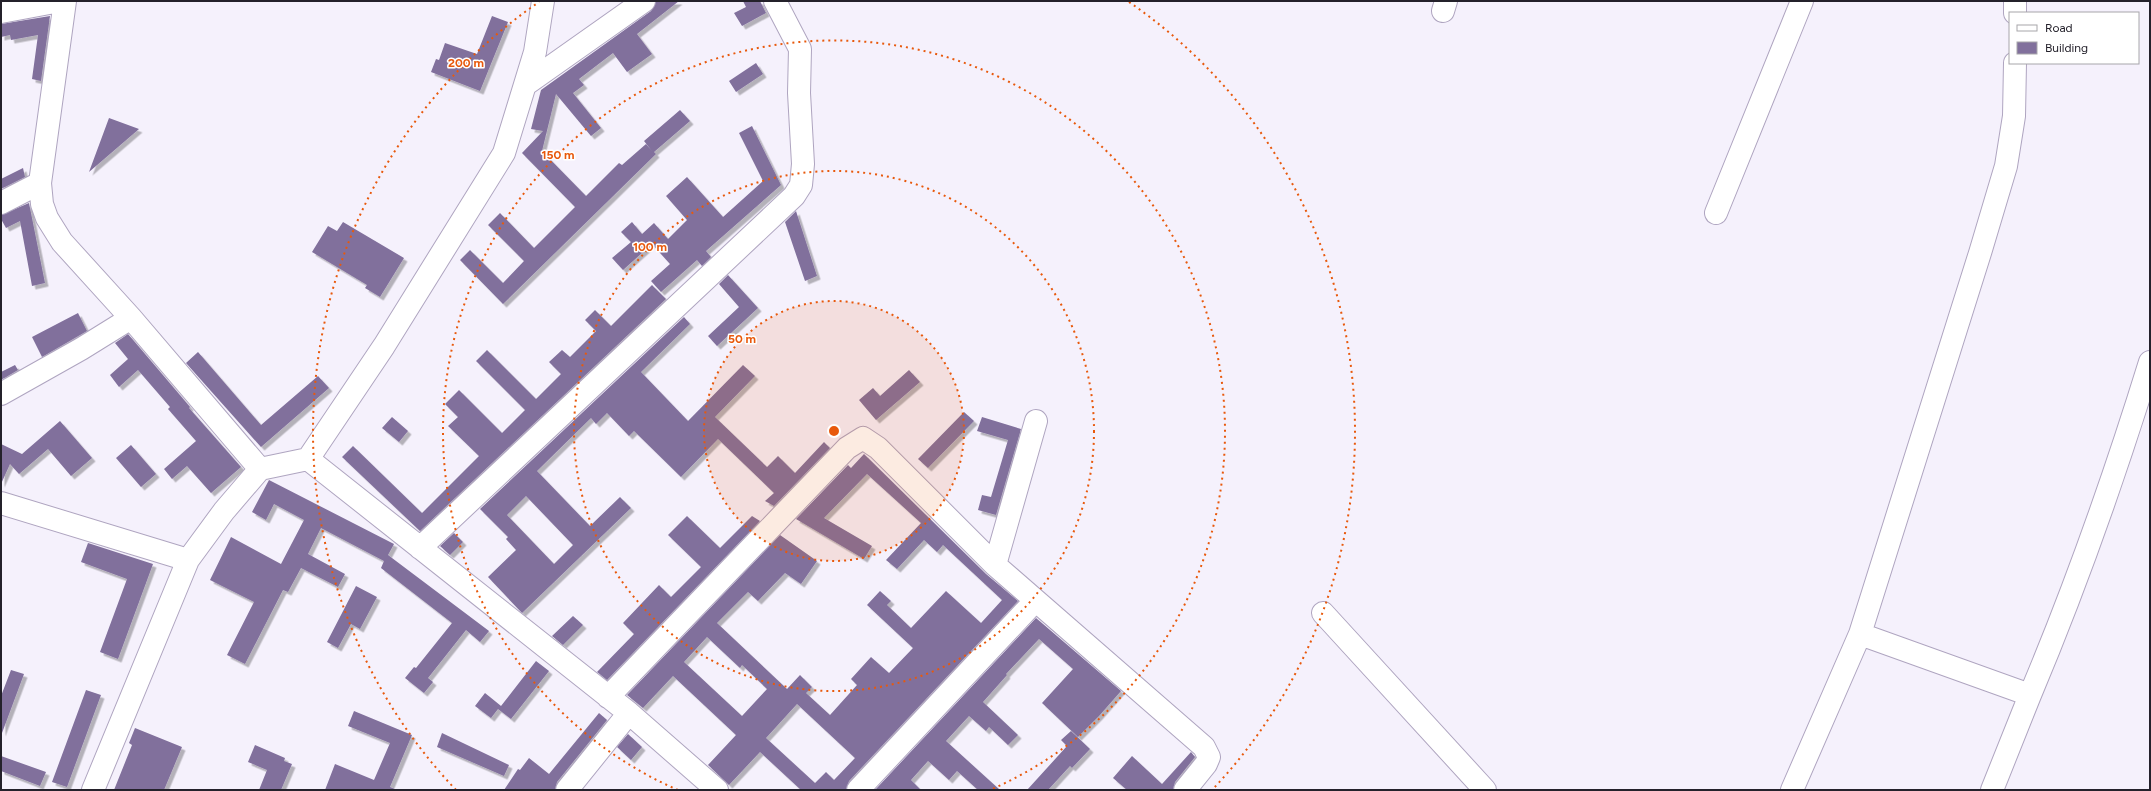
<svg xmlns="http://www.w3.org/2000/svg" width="2151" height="791" viewBox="0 0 2151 791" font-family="Figtree,sans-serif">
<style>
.building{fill:#81709c;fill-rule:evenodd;filter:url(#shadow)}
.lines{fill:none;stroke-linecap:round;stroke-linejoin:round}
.minor-casing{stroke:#afa5c0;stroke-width:24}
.minor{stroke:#fff;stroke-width:22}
.ring{fill:none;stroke:#e8590c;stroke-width:2;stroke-dasharray:2 4}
.centre{fill:#e8590c;stroke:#fff;stroke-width:2}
.ring-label{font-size:12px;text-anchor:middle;font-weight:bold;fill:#e8590c;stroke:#fff;stroke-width:3;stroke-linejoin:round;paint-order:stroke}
</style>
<defs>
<filter id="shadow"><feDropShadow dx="3.5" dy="3.5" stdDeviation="0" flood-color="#0004"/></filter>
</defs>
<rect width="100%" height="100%" fill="#f5f1fc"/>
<path class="building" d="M656,1H679L637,34L652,54L627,72L613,53L579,79L584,85L573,93L601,128L591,136L556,94L542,151L586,196L619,163L622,165L646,144L652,151L644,141L680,110L690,121L654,152L656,154L503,304L460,260L470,250L503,283L524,261L488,225L500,213L534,248L575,207L522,153L543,131L531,129L541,90L651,11Z
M743,1H760L766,13L742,26L734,13L746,7Z
M50,16L41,81L32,79L38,35L11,40L10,35L1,37V24Z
M492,16L508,22L480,91L431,72L436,59L439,60L445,43L477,54Z
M756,63L763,74L736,92L729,81Z
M109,118L139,129L89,172Z
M752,126L781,185L706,251L711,257L702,266L697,260L661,292L651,281L670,264L652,244L623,270L612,258L631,242L621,232L632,222L642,234L654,223L668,239L687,220L666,196L687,177L723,217L763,181L739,133Z
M23,168L25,177L1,189V179Z
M29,203L45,283L32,286L20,221L6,228L1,219V215Z
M796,211L817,276L805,281L785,222Z
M343,222L404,258L380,297L365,288L367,285L312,252L328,226L337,231Z
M728,275L758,308L717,346L708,336L739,307L719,284Z
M652,285L666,299L420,531L342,457L353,446L422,513L479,456L448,426L458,417L445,404L459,390L502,433L525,410L476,361L487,350L536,399L561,374L549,362L562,350L570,357L596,331L585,320L595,310L611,326Z
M78,313L87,331L42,357L32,337Z
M684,317L690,324L641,372L688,421L743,365L755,376L715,417L767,467L778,456L795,473L824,442L830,448L774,506L765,501L774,493L718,439L681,477L634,431L629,436L607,413L596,424L591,418L537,471L590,526L620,497L631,508L522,613L488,577L516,550L506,539L508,537L480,509ZM526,496L573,545L554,564L507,515Z
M128,334L190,407L189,408L241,467L211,493L187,466L172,479L164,469L196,441L168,409L170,407L138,370L119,387L110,375L128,359L115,343Z
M198,352L261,425L318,376L329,388L261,447L186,363Z
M15,365L18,370L1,380V372Z
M909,370L920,382L876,420L859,400L873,388L880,396Z
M964,412L974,421L928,468L918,459Z
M392,417L408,431L399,442L382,428Z
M982,417L1021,429L996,515L978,510L982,495L991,497L1008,440L977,431Z
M60,421L92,458L71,476L48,449L19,474L10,464L1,484V444L22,454Z
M131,445L156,474L141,487L116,458Z
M864,454L986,574L1018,601L849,781L846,790H801L760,752L729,785L708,765L736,735L673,676L643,708L627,695L780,535L817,561L801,584L785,573L758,601L748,592L717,623L787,689L800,675L812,687L806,693L830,715L857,685L851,679L871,657L889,673L913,648L867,605L880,591L891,601L887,605L911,628L946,591L981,623L1002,600L943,545L937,552L924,540L897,569L886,560L921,523L867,474L824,518L872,546L864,559L796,519L848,465L851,468ZM707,637L740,668L742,665L767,689L742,716L684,662ZM797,704L855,758L834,780L826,772L815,783L766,738Z
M269,480L394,544L388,555L489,631L480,642L466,630L428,678L433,682L424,693L405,678L414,667L416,668L452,623L381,568L384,561L321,528L308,554L345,574L338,587L301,568L288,592L283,590L245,664L227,655L254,602L210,580L231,537L281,564L304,520L274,504L266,520L252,512Z
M687,516L720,548L752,516L760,521L607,680L597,672L634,634L623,623L659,585L671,597L701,567L668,535Z
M454,533L463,542L450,555L440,546Z
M88,543L153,564L118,659L100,652L127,579L81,562Z
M356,586L377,597L360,629L351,624L338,648L327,642Z
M573,616L583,625L563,645L552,636Z
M1036,618L1121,691L1099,716L1078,737L1042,703L1073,669L1039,639L1006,674L1007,675L983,702L1018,735L1008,745L989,727L986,731L969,716L946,741L1000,790H978L957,771L949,780L928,761L911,780L921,790H875Z
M536,661L549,671L511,719L498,709L491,718L475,706L485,693L501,706Z
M11,670L24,674L2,733L1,696Z
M86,690L101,695L67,787L52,782Z
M354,711L412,735L390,787L397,790H325L335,764L374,780L390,743L348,726Z
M599,713L607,720L557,782L555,790H504L518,769L520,770L529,758L549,774Z
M135,728L182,747L164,790H114L132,745L129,743Z
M1071,731L1090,749L1072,768L1070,766L1048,790H1027L1067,746L1061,740Z
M442,733L509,765L504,776L437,747Z
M628,734L642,747L631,760L617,747Z
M255,745L285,758L284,761L292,764L281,790H259L267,770L248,762Z
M1191,752L1195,757L1175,782L1173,790H1127L1113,778L1132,756L1162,784Z
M1,756L46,772L40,786L1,771Z"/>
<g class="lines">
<g class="minor-casing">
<path id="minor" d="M65,1L40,183L42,204L47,218L62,242L131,318L260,469
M1443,11L1446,1
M1,12L60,1
M2015,13V1
M525,85L644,1
M1,203L40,183
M1716,213L1802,1
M1,394L81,349L131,318
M308,459L629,713L717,790
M1,503L188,560
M420,548L794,196L801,185L803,164L799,93L800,49L775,1
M995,565L1036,421
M1323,613L1485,790
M1860,634L2030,695L1992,790
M2030,695C2076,586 2115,475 2150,362
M608,697L847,448L863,438L878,448L995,565L1204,747L1209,757L1206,764L1185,790
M93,790L188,560L224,511L260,469L308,459L384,346L504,153L535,52L543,1
M567,790L629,713
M858,790L1035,601
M1792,790L1860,634L1980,253L2006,166L2014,116L2015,63"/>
</g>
<use href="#minor" class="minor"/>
</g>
<circle cx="834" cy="431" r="130" fill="#e8590c" fill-opacity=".12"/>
<g class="ring">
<circle cx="834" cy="431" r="130"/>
<circle cx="834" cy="431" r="260"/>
<path d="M678 790A391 391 0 1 1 990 790"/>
<path d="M456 790A521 521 0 0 1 539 2M1129 2A521 521 0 0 1 1212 790"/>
</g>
<circle cx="834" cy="431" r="6" class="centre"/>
<g class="ring-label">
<text x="466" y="67">200 m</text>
<text x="558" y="159">150 m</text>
<text x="650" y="251">100 m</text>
<text x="742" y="343">50 m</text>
</g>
<rect width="2151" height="791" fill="none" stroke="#24212b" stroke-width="4"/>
<rect x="2009" y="12" width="130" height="52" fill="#ffffff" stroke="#a7a6aa"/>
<rect x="2017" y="25" width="20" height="6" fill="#ffffff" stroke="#a7a6aa"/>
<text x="2045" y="32" font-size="12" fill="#24212b">Road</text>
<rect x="2017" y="42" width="20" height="12" fill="#81709c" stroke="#a7a6aa"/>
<text x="2045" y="52" font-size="12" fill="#24212b">Building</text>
</svg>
